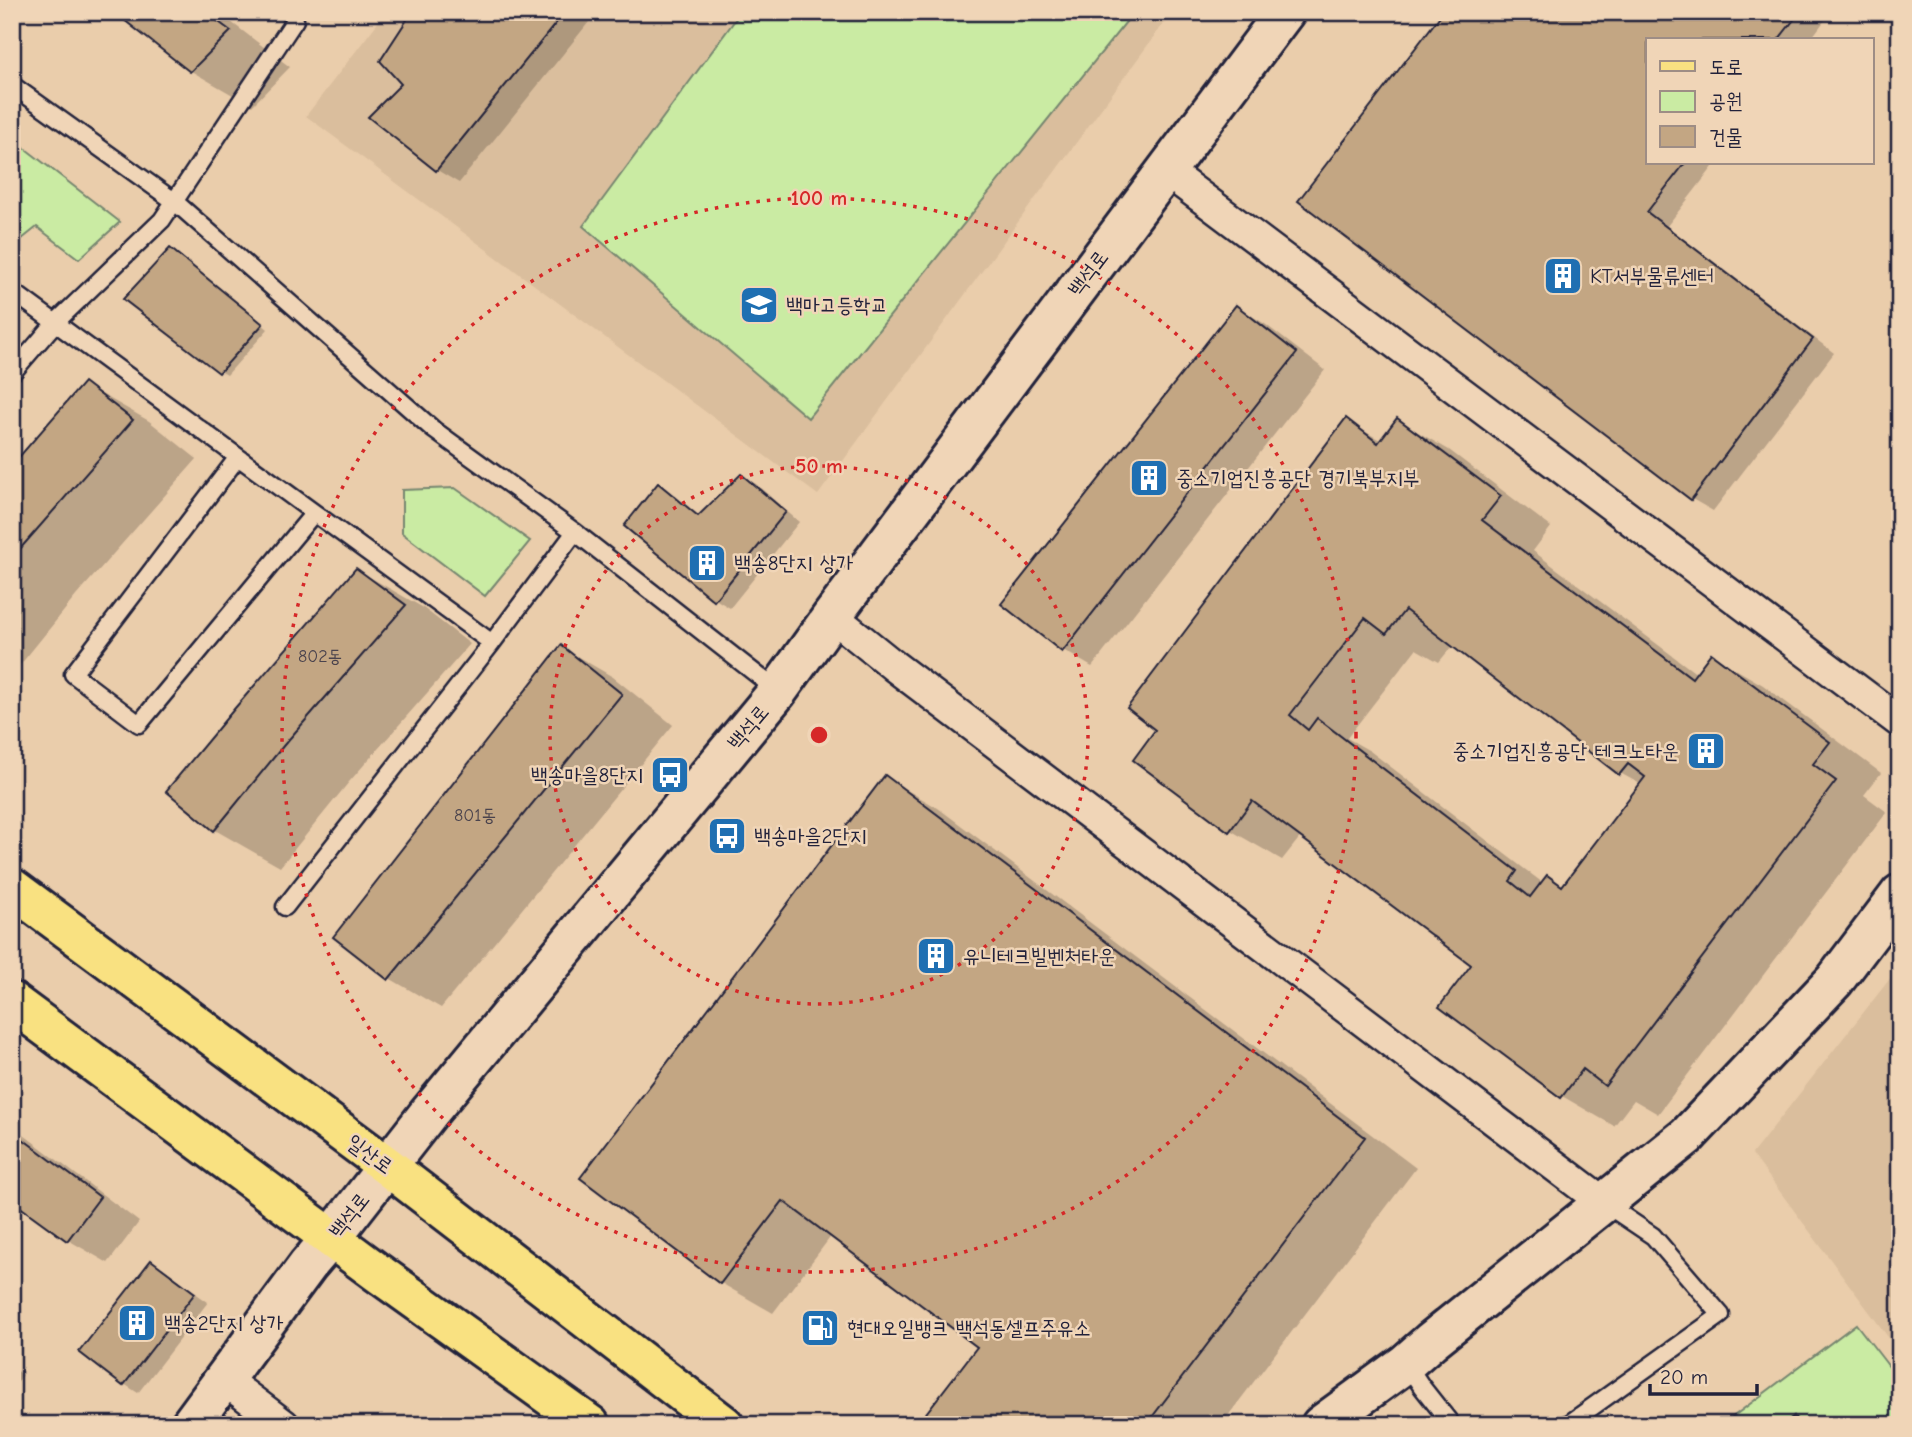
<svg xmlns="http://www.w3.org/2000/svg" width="1912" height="1437" viewBox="0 0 1912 1437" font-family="'Comic Neue','Poor Story',sans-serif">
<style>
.built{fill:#dabe9d}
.green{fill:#caeba3;stroke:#76866f;stroke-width:2}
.shadow{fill:#0003;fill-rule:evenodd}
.building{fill:#c3a683;stroke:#22223b;stroke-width:2;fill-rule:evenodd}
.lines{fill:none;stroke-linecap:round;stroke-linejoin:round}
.lane-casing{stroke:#22223b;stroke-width:21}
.street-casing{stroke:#22223b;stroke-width:35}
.secondary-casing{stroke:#22223b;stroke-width:44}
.primary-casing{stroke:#22223b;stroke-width:44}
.lane{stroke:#f0d5b7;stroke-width:16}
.street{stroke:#f0d5b7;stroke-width:30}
.secondary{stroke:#f0d5b7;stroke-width:38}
.primary{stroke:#f9e181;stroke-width:38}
.ring{fill:none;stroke:#d62828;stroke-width:3.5;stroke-dasharray:3.5 7}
.labels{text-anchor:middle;stroke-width:5;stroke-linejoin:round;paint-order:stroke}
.number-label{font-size:18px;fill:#4a434d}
.street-label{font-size:21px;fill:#22223b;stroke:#f0d5b7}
.poi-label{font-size:21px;fill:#22223b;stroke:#f0d5b7;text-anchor:start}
.centre{fill:#d62828;stroke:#f0d5b7;stroke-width:3.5}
.ring-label{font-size:21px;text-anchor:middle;font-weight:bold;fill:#d62828;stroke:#f0d5b7;stroke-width:5;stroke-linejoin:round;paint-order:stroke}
</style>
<rect width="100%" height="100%" fill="#eacdab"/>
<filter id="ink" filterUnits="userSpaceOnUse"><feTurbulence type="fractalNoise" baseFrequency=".0143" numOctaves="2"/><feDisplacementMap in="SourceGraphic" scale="14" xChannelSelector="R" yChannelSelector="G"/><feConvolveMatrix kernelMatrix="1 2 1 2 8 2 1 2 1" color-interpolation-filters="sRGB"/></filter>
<g filter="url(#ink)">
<path class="built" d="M386,12H1172L818,495L306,116Z
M1900,966V1353L1752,1154Z"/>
<path class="green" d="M741,12H1134L808,418L583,226Z
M18,143L120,222L79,259L37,227L12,247V149Z
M455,488L530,541L485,596L402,533V490Z
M1856,1324L1900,1381V1425H1722Z"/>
<path class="shadow" d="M117,12H218L290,67L252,106L191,71Z
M414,12H597L459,183L437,170L371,117L403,84Z
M1445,12H1831L1810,40H1648V163H1716L1667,226L1834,353L1713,511L1692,499Z
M177,254L268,329L227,375L220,371Z
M1237,307L1265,324L1325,370L1092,667L1063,650Z
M84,384L149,421L197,459L76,596L12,675V469Z
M1397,420L1449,450L1551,527L1533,551L1697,674L1711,655L1763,685L1881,773L1864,795L1887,812L1658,1114L1634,1100L1614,1126L1562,1096L1473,965L1301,836L1282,860L1230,830L1135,759L1158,730L1346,421L1382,441ZM1453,645L1620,773L1642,785L1564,886L1548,877L1543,883L1370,751L1347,738L1416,649L1439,662Z
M742,476L756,484L799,522L730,608L715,599L626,526L658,486L673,494L700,516Z
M357,570L422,607L470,644L349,782L280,867L215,830Z
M561,647L613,677L673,725L441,1008L389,978Z
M886,778L938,808L1416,1168L1221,1425H920L979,1347L832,1235L773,1313L721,1283L582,1178Z
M12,1126L139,1222L108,1263L68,1240L12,1198Z
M151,1262L208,1302L138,1393L124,1384Z
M12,1367L23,1375L12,1390Z"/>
<path class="building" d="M114,12H205L231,31L190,72Z
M412,12H565L436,171L368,117L401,84L380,61Z
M1443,12H1800L1778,40H1648V163H1685L1647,212L1813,339L1691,500L1298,201Z
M170,248L263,324L219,373L123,299Z
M1236,305L1297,353L1062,652L1001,604Z
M84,382L133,420L12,558V465Z
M1346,418L1378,443L1397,418L1501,496L1482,520L1692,678L1711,653L1830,742L1813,764L1836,781L1605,1086L1583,1069L1561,1098L1439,1007L1471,965L1252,801L1229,832L1133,760L1155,730L1127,708ZM1405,610L1619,775L1628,764L1645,777L1562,886L1547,875L1530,897L1510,881L1517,871L1317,718L1308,730L1290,715L1365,618L1386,634Z
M741,474L786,512L714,601L624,526L658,483L698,516Z
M356,568L406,605L284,745L214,831L166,791L235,708Z
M561,645L622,694L388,980L333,937Z
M885,775L1365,1137L1146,1425H917L977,1347L783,1201L720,1284L580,1178Z
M12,1131L100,1197L67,1241L12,1201Z
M151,1260L195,1293L123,1386L79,1352Z
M1794,1416L1801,1425H1782Z"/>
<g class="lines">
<g class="lane-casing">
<path id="lane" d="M12,85L174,201L434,430L575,532
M12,291L238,457
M12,373L55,323L162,220L295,20
M492,643L575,532L778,691
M285,907L492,643L238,457L73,674L139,724L314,513
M1406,1363L1422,1387L1452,1425
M1567,1425L1721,1315L1653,1236L1604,1203"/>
</g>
<g class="street-casing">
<path id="street" d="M1165,170L1900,722
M832,616L894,666L1604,1203
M222,1378L284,1425"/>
</g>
<g class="secondary-casing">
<path id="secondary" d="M190,1425L308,1265L332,1237L428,1114L778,691L832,616L1285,12
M1321,1425L1406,1363L1431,1341L1687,1136L1835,980L1900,894"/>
</g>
<g class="primary-casing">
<path id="primary" d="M12,888L387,1166L724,1425
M12,1002L378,1273L590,1425"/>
</g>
<use href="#lane" class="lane"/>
<use href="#street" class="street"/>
<use href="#secondary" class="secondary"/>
<use href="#primary" class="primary"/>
</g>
</g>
<g class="ring">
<circle cx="819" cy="735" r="269"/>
<circle cx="819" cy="735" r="537"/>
</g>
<defs>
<g id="building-square" transform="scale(2.0125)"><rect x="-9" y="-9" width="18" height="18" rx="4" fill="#1f6fb2" stroke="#f0d5b7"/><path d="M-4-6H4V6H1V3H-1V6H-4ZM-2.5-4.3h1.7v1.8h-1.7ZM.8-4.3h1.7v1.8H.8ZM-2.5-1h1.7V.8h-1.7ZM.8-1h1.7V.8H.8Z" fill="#fff"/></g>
<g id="school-square" transform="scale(2.0125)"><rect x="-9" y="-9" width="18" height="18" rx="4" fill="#1f6fb2" stroke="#f0d5b7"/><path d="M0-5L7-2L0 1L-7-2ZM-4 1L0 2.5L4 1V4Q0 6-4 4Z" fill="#fff"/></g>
<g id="bus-square" transform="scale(2.0125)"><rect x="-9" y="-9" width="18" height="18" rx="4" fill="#1f6fb2" stroke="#f0d5b7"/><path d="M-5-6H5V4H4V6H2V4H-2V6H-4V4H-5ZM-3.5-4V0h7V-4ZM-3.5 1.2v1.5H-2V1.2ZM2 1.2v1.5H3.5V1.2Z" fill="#fff"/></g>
<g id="fuel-square" transform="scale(2.0125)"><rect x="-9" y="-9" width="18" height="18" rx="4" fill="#1f6fb2" stroke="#f0d5b7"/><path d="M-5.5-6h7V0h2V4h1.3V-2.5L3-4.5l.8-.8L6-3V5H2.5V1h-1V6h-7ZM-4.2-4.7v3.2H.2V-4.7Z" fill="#fff"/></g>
</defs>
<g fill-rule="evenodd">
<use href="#building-square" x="1563" y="276"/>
<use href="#school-square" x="759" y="305"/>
<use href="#building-square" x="1149" y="478"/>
<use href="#building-square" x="707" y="563"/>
<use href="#building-square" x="1706" y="751"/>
<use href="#bus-square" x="670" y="775"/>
<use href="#bus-square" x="727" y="836"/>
<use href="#building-square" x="936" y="956"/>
<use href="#building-square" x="137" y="1323"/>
<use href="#fuel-square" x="820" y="1328"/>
</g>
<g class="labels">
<g class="number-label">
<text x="320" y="662">802동</text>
<text x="475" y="821">801동</text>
</g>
<g class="street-label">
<text transform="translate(1088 273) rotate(-53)" y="7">백석로</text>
<text transform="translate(748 727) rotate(-50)" y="7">백석로</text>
<text transform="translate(370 1154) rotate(36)" y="7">일산로</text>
<text transform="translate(349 1215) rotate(-52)" y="7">백석로</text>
</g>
<g class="poi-label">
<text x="1590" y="283">KT서부물류센터</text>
<text x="786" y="312">백마고등학교</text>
<text x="1176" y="485">중소기업진흥공단 경기북부지부</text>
<text x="734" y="570">백송8단지 상가</text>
<text x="1679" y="758" text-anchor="end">중소기업진흥공단 테크노타운</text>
<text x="643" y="782" text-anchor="end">백송마을8단지</text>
<text x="754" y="843">백송마을2단지</text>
<text x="963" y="963">유니테크빌벤처타운</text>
<text x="164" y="1330">백송2단지 상가</text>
<text x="847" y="1335">현대오일뱅크 백석동셀프주유소</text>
</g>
</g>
<circle cx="819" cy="735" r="10" class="centre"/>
<g class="ring-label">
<text x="819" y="205">100 m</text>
<text x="819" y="473">50 m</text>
</g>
<rect width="1912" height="1437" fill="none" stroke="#f0d5b7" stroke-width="42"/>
<rect x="21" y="21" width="1870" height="1395" fill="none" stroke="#22223b" stroke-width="2.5" filter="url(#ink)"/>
<rect x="1646" y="38" width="228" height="126" fill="#f0d5b7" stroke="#9e8d85" stroke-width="2"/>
<rect x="1660" y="61" width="35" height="10" fill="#f9e181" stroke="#9e8d85" stroke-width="2"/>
<text x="1709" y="74" font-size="21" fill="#22223b">도로</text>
<rect x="1660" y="91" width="35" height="21" fill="#caeba3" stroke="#9e8d85" stroke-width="2"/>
<text x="1709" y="108" font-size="21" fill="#22223b">공원</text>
<rect x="1660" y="126" width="35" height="21" fill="#c3a683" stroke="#9e8d85" stroke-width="2"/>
<text x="1709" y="144" font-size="21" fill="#22223b">건물</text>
<path d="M1650 1384v10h107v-10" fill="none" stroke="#22223b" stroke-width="3.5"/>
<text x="1660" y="1384" font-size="21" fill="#22223b" stroke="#f0d5b7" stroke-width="5" paint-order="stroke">20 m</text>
</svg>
